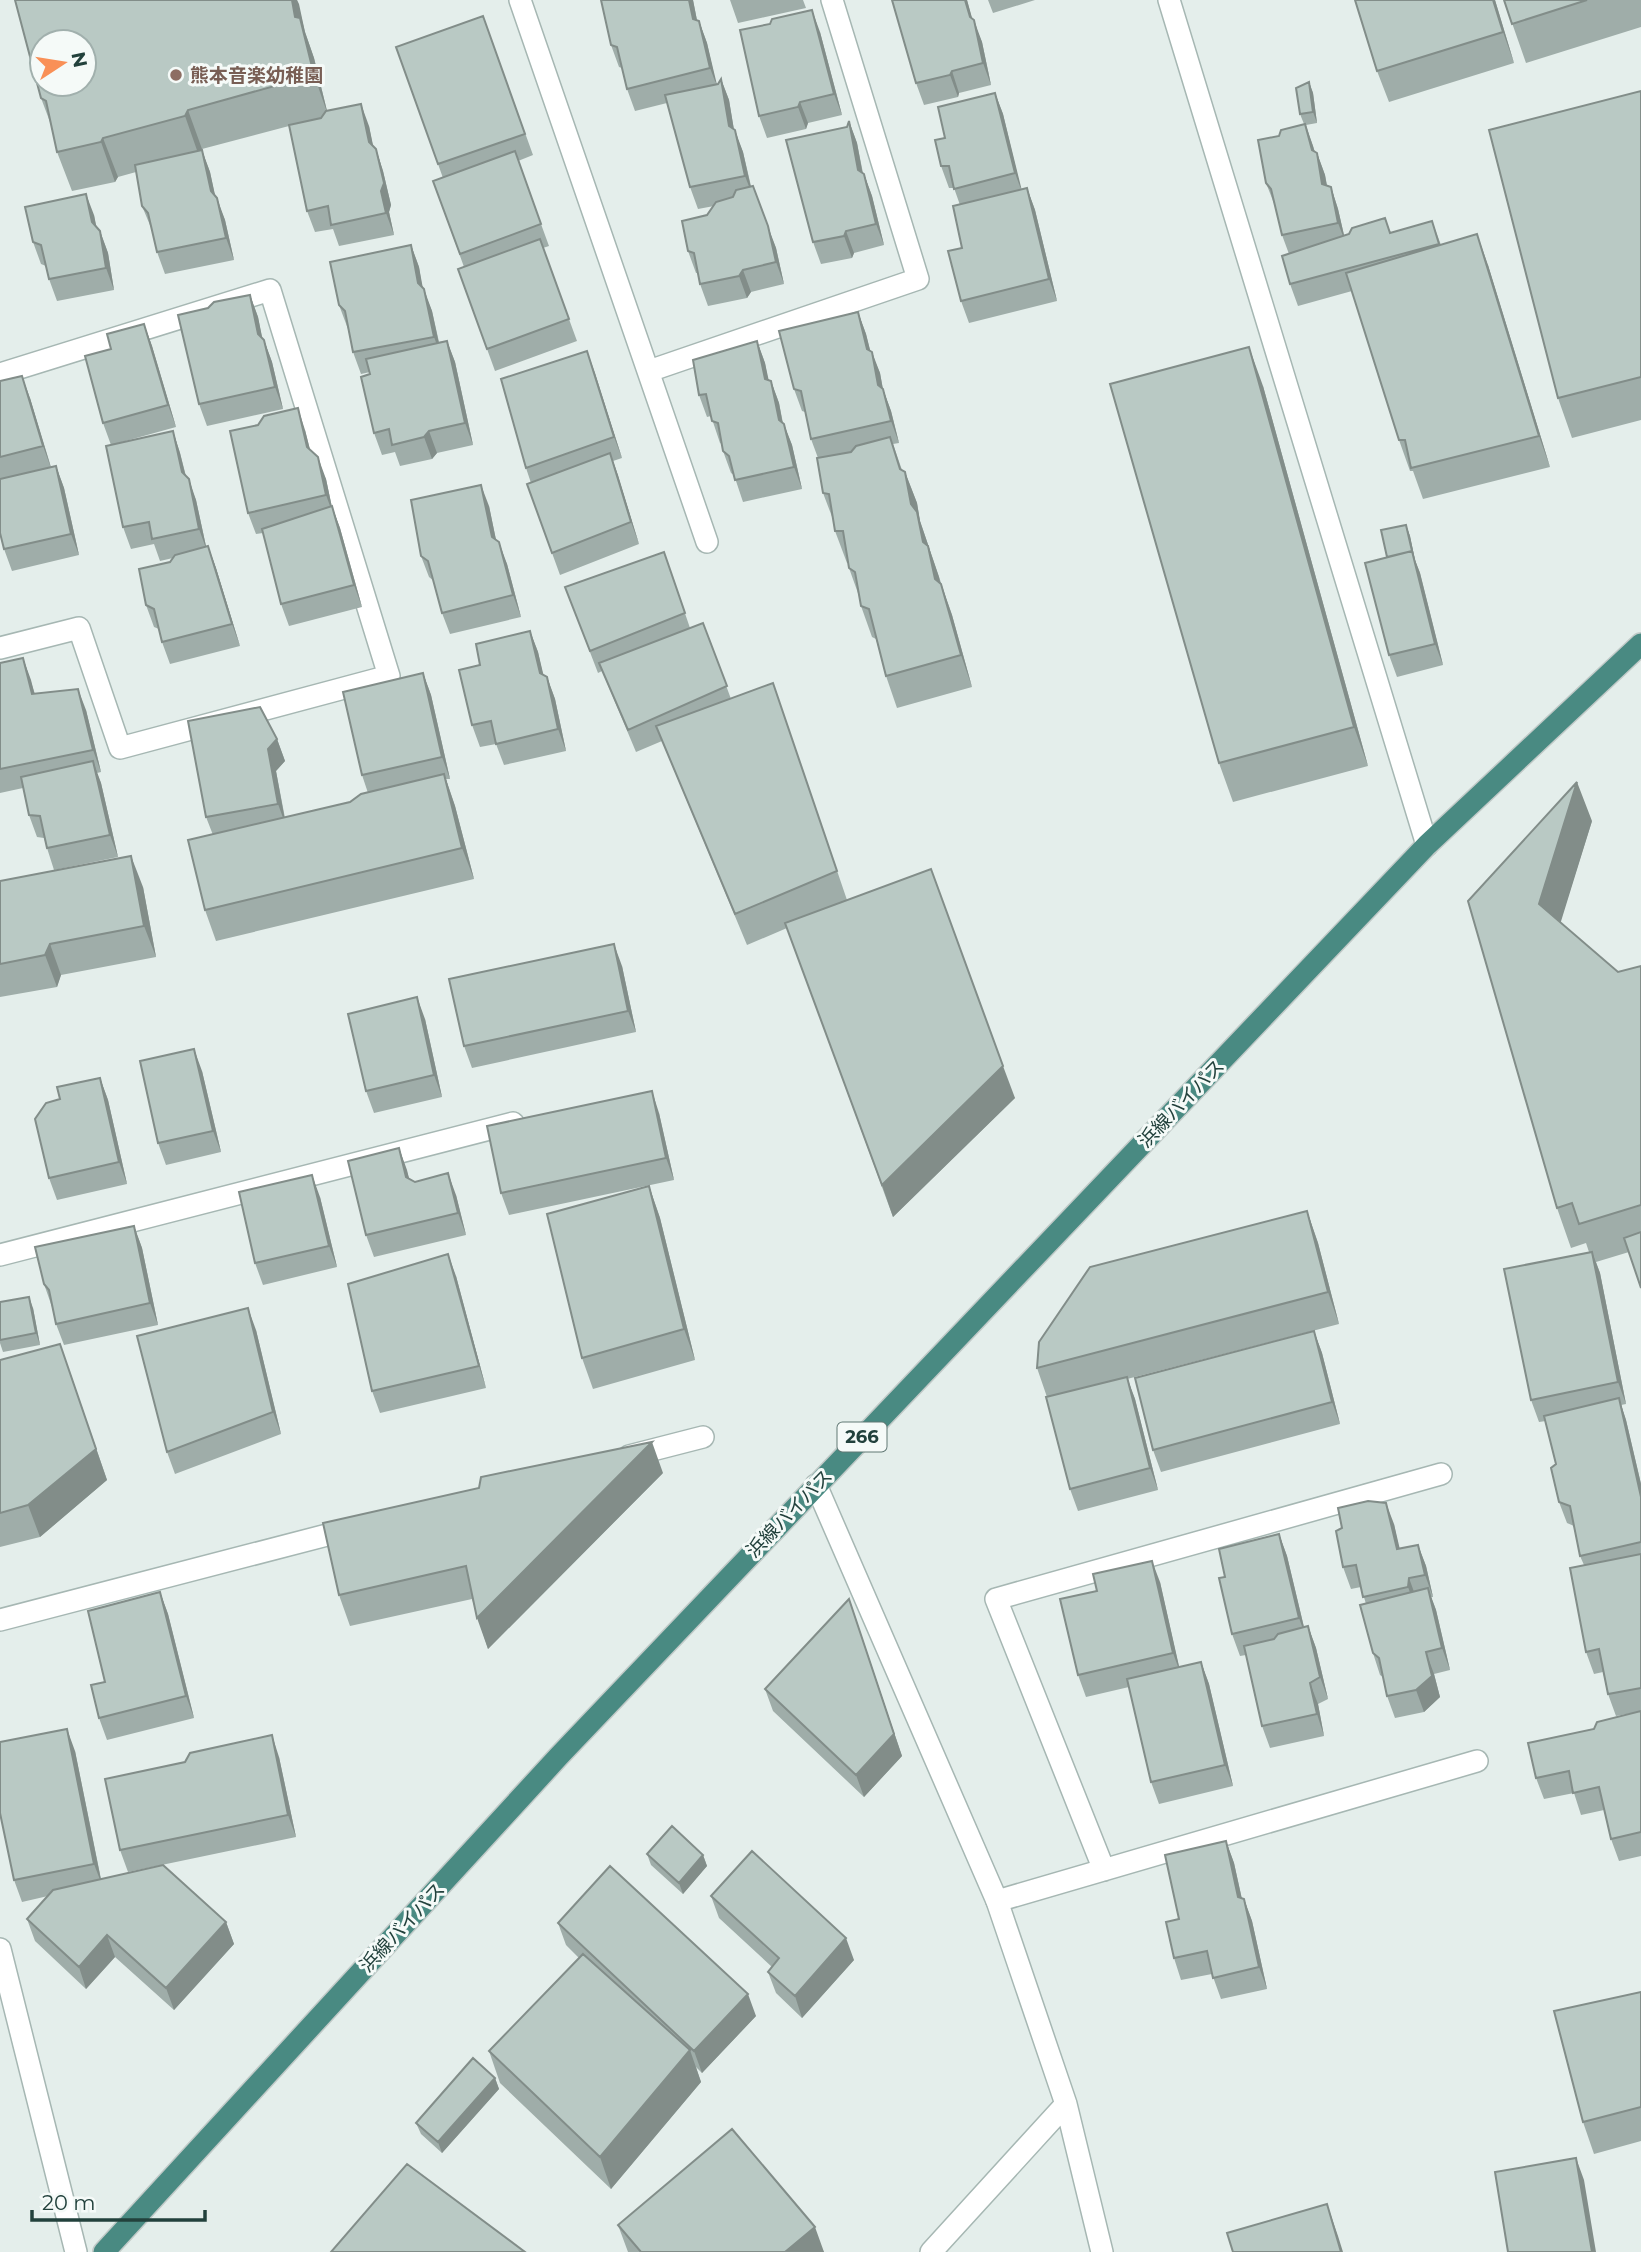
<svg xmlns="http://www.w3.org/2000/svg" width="1641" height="2252" viewBox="0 0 1641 2252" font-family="Montserrat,'Noto Sans JP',sans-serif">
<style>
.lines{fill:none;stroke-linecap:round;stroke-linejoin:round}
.service-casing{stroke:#a6b7b3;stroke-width:24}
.minor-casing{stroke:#a6b7b3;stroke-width:24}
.trunk-casing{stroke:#c1cac8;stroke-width:24}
.service{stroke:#fff;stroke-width:21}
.minor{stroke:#fff;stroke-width:21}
.trunk{stroke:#498a82;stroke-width:21}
.wall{fill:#9fada9}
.shaded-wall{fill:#828d89}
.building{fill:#b9c9c4;stroke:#828d89;stroke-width:2;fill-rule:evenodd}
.education-dot{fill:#8d6e63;stroke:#f5faf8;stroke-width:2.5}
.labels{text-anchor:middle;stroke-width:6;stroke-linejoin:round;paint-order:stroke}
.shield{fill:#f5faf8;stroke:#617874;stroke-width:2}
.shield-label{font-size:18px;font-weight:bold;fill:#22413c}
.education-label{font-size:19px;font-weight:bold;fill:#785e54;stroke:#f5faf8;text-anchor:start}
.street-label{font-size:19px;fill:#22413c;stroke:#f5faf8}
</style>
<rect width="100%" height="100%" fill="#e4eeeb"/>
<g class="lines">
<g class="service-casing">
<path id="service" d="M0,1255L513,1123
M629,1456L703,1437
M0,1620L354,1528
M1104,1870L996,1599L1441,1474
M997,1901L1477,1761"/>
</g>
<g class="minor-casing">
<path id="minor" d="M520,0L707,542
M1169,0L1427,845
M649,371L918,279L832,0
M0,374L270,290L389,676L120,748L79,628L0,648
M816,1485L997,1901L1066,2104L1102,2252
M0,1949L76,2252
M931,2252L1066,2104"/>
</g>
<g class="trunk-casing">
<path id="trunk" d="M104,2252L559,1756L1427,845L1641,644"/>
</g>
<use href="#service" class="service"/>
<use href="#minor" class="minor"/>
<use href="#trunk" class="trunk"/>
</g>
<path class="wall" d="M15,0H297L305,32L314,58L327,111L369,126L373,147L376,149L383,171L391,205L389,212L394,235L339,246L333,229L315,232L307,211L289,126L202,149V151L210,172L215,196L225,220L234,260L165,274L157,252L152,230L142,206L136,172L118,177L115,182L72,191L57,152L53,130L41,98Z
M693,0L697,20L699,21L707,43L716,84H718L721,79L729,100L734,130L743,152L751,186L776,248L784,284L751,292L747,298L708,306L700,284L698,273H696L688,251L714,206L698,209L690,187L667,103L635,111L627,89L622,68L619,67L611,45Z
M730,0H803L806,8L738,23Z
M967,0L972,19L982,42L991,85L959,93L958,97L924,105L916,83Z
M988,0H1035L993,13Z
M1495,0L1514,63L1389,102L1377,71Z
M1504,0H1641V27L1526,63Z
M483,16L533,155L518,161L549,246L543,248L577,341L495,371L458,269L464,267L433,181L443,178L396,47Z
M820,32L842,115L808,123L806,129L767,138L759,116Z
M1309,82L1313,93L1317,123L1306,125L1315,152L1317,153L1325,175L1327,185L1331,187L1338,209L1344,235L1391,233L1432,221L1441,245L1488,265L1550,467L1423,499L1413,471H1410L1399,440L1352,291L1298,306L1290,284L1289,254L1282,235L1275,206L1266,183L1279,136L1304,124L1300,114Z
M1641,91V420L1572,438L1558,398Z
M995,93L1003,114L1021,190L1027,188L1035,210L1057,301L969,323L961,301L962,248L960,205L954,188H949L941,166L945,138Z
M849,121L857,143L863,173L864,174L872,196L884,245L854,253L852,258L821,264L813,242Z
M94,215L96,227L100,231L108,253L114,290L57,301L49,279L46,266L41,264L33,242Z
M411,245L419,267L422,287L432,311L439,342L447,341L455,362L473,445L437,453L432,459L400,466L395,452L382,455L374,433L370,372L361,374L353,352L348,329L339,305Z
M250,295L258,317L262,338L264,340L272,362L283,409L207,426L199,404L208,308Z
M858,312L866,334L870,350L880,373L883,389L891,411L899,443L893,444L902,470L905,472L917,503L920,521L952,615L972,687L897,708L886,676L876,639L872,637L861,606L859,596L849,568L848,563H847L835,531L834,522L823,493L818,458L811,439L805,412L802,411L794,389Z
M144,324L152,346L176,427L111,445L103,423L111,349Z
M757,341L765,363L768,380L771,381L779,403L783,423L792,445L802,489L743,502L734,475L731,473L723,451L722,444L720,443L711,416L707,417L699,395Z
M587,351L622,458L613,461L639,544L560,575L527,484L531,483L526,468Z
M0,381L30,398L51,467L56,466L64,488L79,555L12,571L4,549L0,533Z
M1263,386L1368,766L1233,802L1219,763Z
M305,430L310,450L326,479L332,507L340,528L362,607L289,626L281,604L263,533L256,534L248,513Z
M173,431L180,453L186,476L196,500L206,546H208L216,568L240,646L170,664L162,642L159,629L154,627L146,605L173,558L160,561L154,544L131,549L123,527Z
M489,506L496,540L507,564L521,617L450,634L442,613L434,581L429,577L421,556Z
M1406,525L1410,536L1415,560L1420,573L1443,665L1397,677L1389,655L1387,557Z
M664,552L690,628L703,623L731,699L773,683L847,900L1015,1098L893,1217L787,928L747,945L662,741L636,752L602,671L598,673L565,587Z
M530,631L538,652L543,675L547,677L555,699L566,751L504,765L496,744L480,747L472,725L480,665Z
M23,658L35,694L86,710L101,772L97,773L101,783L118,857L54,870L47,848L44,838L37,837L29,815L23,788L0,793V663Z
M423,673L431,695L450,779H446L455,806L474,879L216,941L205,910L213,835L206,817L277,739L285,761L276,771L285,818L350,802L368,793L362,775Z
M1592,821L1560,922L1618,972L1641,966V1288L1629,1252L1596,1262L1600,1273L1626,1404L1621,1405L1626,1420L1641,1484V1856L1619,1861L1611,1839L1604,1810L1581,1815L1574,1793L1544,1799L1536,1778L1594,1729L1638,1712L1616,1716L1608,1694L1603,1672L1594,1674L1586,1652L1584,1565L1580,1556L1574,1526L1567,1523L1559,1502L1556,1464L1546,1421L1539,1422L1531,1400L1589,1252L1586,1243L1571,1248L1557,1208L1468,901Z
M0,881L143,887L156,957L61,975L57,987L0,997Z
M622,966L636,1032L472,1068L464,1046Z
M425,1019L442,1097L374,1113L366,1091Z
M202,1071L221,1152L166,1165L158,1143Z
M100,1078L108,1100L127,1184L57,1200L49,1178L60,1099Z
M659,1113L674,1180L509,1215L501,1193Z
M399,1148L409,1178L415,1182L456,1195L466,1235L374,1257L366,1235Z
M649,1186L660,1218L695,1360L593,1389L582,1358Z
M320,1197L337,1267L263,1285L255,1263Z
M1307,1211L1318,1243L1339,1324L1127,1379L1135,1399L1158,1490L1078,1511L1070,1489L1047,1397L1037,1368Z
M134,1226L142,1248L158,1325L64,1345L56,1324L52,1307L44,1284Z
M456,1276L486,1388L380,1413L372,1391Z
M0,1302L33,1308L40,1345L3,1352L0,1343Z
M256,1330L281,1434L175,1474L167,1452Z
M1314,1331L1322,1353L1340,1424L1161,1472L1153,1450Z
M0,1360L71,1375L107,1480L40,1537L0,1547Z
M663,1473L488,1649L472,1599L350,1626L339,1595Z
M1394,1524L1399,1549L1418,1545L1426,1566L1433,1597H1431L1436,1610L1450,1670L1434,1674L1440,1697L1424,1712L1395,1718L1387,1696L1383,1677L1380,1675L1373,1653L1366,1604L1361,1587L1351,1589L1343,1567Z
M1279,1534L1287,1556L1304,1627L1308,1626L1316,1648L1328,1699L1318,1704L1324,1736L1270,1748L1262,1726L1246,1655L1240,1656L1232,1634L1225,1577Z
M1160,1582L1179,1667L1201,1662L1209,1684L1233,1786L1159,1804L1151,1782L1129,1687L1086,1697L1078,1675Z
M160,1592L168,1614L194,1718L107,1740L99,1718L105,1682Z
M849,1599L902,1756L864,1797L773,1711L765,1689Z
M75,1751L101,1879L226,1922L234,1944L174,2010L115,1957L86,1989L35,1941L27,1919L48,1896L22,1902L14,1880Z
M279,1757L296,1837L128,1872L120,1850Z
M1226,1841L1234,1863L1242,1899H1244L1252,1921L1267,1989L1221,1999L1212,1974L1181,1980L1174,1958L1179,1919Z
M647,1854L703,1855L707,1866L683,1894L651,1865Z
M711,1896L854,1960L802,2018L776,1993L768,1972L772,1967L719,1918Z
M558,1923L756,2016L702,2073L696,2067L701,2082L611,2189L500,2083L489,2051L579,1958L566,1945Z
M1641,1992V2141L1594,2154L1583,2122Z
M495,2078L499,2089L442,2153L421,2134L416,2123Z
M782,2188L791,2198L824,2252H628L618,2225Z"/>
<path class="shaded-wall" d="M292,0H297L299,4L305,32L314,58L328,115L314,75L295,17Z
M689,0H693L701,41L693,19Z
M965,0H967L978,39L970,17Z
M1493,0H1495L1514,63L1503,32Z
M812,10L820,32L842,115L834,94Z
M974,20L982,42L991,85L983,63Z
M699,21L707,43L718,89L710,68Z
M952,71L959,93L958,97L950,75Z
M721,79L729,100L737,148L729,126Z
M1309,82L1313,93L1317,123L1313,112Z
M995,93L1003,114L1023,195L1015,173Z
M800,102L808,123L806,129L798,107Z
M361,104L369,126L377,164L369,142Z
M188,110L202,149L199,156L185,116Z
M849,121L857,143L866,192L858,170Z
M1305,124L1313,146L1320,172L1312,150Z
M735,130L743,152L753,197L745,176Z
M103,138L118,177L115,182L101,142Z
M376,149L383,171L391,205L389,212L394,235L386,213L381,191Z
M202,150L210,172L219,213L211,191Z
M1317,153L1325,175L1330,205L1322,184Z
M864,174L872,196L884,245L876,224Z
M753,186L776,248L784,284L776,262Z
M1331,187L1338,209L1346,244L1338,223Z
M1027,188L1035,210L1057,301L1049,279Z
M86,194L94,215L100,244L92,222Z
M217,198L225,220L234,260L226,238Z
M100,231L108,253L114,290L106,268Z
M846,231L854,253L852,258L844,236Z
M1477,234L1488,265L1550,467L1539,436Z
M411,245L419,267L426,305L418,283Z
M743,270L751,292L747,298L739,276Z
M424,289L432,311L442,358L434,337Z
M250,295L258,317L266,356L258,334Z
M858,312L866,334L875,370L867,349Z
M144,324L152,346L176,427L168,405Z
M264,340L272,362L283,409L275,387Z
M447,341L455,362L473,445L465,423Z
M757,341L765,363L773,400L765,379Z
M1249,347L1263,386L1368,766L1354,727Z
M587,351L595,373L622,458L614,437Z
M872,352L880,373L886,407L878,385Z
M22,376L30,398L51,468L43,446Z
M771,381L779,403L786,442L779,420Z
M883,389L891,411L899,443L891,421Z
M298,408L305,430L315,469L307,447Z
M784,424L792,445L802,489L794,467Z
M173,431L180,453L190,494L182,472Z
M429,431L437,453L432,459L424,437Z
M890,437L909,494L905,472L917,503L920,521L939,577L946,611L935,579Z
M610,453L618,475L639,544L631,522Z
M318,457L326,479L334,517L326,495Z
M56,466L64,488L79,555L71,534Z
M189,479L196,500L207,551L199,529Z
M481,485L489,506L500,559L492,537Z
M332,506L340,528L362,607L354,585Z
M1406,525L1410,536L1415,560L1420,573L1443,665L1435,644L1413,559Z
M499,542L507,564L521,617L513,595Z
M208,546L216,568L240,646L232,624Z
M941,584L952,615L972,687L961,655Z
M530,631L538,652L548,694L540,673Z
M23,658L31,680L40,716L32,694Z
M423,673L431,695L450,779L442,757Z
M547,677L555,699L566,751L558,729Z
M78,689L86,710L101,772L93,750Z
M277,739L285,761L276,771L286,826L278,804L268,749Z
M93,761L101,783L118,857L110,835Z
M444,774L455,806L474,879L462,848Z
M1577,782L1592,821L1554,944L1539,904Z
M131,856L143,887L156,957L144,926Z
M50,944L61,975L57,987L45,955Z
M614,944L622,966L636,1032L628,1011Z
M417,997L425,1019L442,1097L434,1075Z
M194,1049L202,1071L221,1152L213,1131Z
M1003,1066L1015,1098L893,1217L882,1185Z
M100,1078L108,1100L127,1184L119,1162Z
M652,1091L659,1113L674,1180L666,1158Z
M399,1148L407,1170L414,1199L406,1177Z
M448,1173L456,1195L466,1235L458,1213Z
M312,1175L320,1197L337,1267L329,1246Z
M649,1186L660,1218L695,1360L684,1329Z
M1307,1211L1318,1243L1339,1324L1328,1292Z
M134,1226L142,1248L158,1325L150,1303Z
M1592,1252L1600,1273L1626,1404L1618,1382Z
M448,1254L456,1276L486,1388L479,1366Z
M29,1297L33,1308L40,1345L36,1333Z
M248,1308L256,1330L281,1434L273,1412Z
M1314,1331L1322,1353L1340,1424L1332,1402Z
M60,1344L107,1480L40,1537L28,1505Z
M1127,1377L1135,1399L1158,1490L1150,1468Z
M1619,1398L1626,1420L1641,1484V1497Z
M652,1442L663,1473L488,1649L477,1618Z
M1386,1503L1394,1524L1405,1571L1397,1549Z
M1279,1534L1287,1556L1307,1640L1299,1618Z
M1418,1545L1426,1566L1433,1597L1425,1575Z
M1152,1561L1160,1582L1181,1675L1173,1653Z
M1409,1578L1417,1600L1416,1609L1408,1587Z
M1428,1588L1436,1610L1450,1670L1442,1648Z
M160,1592L168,1614L194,1718L186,1696Z
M849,1599L902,1756L864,1797L856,1775Z
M1308,1626L1316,1648L1328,1699L1320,1677Z
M1426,1652L1434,1674L1440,1697L1424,1712L1416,1690Z
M1201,1662L1209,1684L1233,1786L1225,1765Z
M1310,1683L1318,1704L1324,1736L1317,1714Z
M67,1729L75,1751L102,1885L94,1864Z
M272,1735L279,1757L296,1837L288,1815Z
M1226,1841L1234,1863L1246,1918L1238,1897Z
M703,1855L707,1866L683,1894L679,1883Z
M1244,1899L1252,1921L1267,1989L1259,1967Z
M226,1922L234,1944L174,2010L166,1988Z
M107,1935L115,1957L86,1989L79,1967Z
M846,1938L854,1960L802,2018L795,1996Z
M748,1994L756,2016L702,2073L694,2051Z
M690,2050L701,2082L611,2189L600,2157Z
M495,2078L499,2089L442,2153L438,2142Z
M1576,2158L1584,2180L1596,2252H1592Z
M1327,2204L1338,2236L1343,2252H1341Z
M815,2227L824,2252H785Z"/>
<path class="building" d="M15,0H292L295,17L300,18L314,75L188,110L185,116L103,138L101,142L57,152L46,101L41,98ZM42,42H84V84H42Z
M601,0H689L693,19L699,21L710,68L627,89L617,47L611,45Z
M892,0H965L970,17L974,20L983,63L952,71L950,75L916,83Z
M1355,0H1493L1503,32L1377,71Z
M1504,0H1587L1512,24Z
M812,10L834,94L800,102L798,107L759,116L740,30L770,24L772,19Z
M483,16L525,134L438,164L396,47Z
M721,79L729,126L735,130L745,176L690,187L665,95L718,84Z
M1309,82L1313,112L1300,114L1296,88Z
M1641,91V377L1558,398L1489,130Z
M995,93L1015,173L954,189L949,166H941L935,140L945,138L938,107Z
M361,104L369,142L376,149L384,183L381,191L386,213L331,225L328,206L307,211L289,125L321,118L326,111Z
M849,121L858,170L864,174L876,224L846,231L844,236L813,242L786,140L847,127Z
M1305,124L1312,150L1317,153L1322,184L1331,187L1338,223L1282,235L1271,189L1266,183L1258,140L1279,136L1281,130Z
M202,150L211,191L217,198L226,238L157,252L148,213L142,206L135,165Z
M515,151L541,224L460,254L433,181Z
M753,186L768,226L776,262L743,270L739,276L700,284L694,253L688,251L682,221L707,215L716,202L733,197L736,190Z
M1027,188L1049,279L961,301L948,251L962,248L953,206Z
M86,194L92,222L100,231L106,268L49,279L41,245L33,242L25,207Z
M1385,218L1390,233L1432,221L1439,244L1290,284L1282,256L1349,234L1352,228Z
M1477,234L1539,436L1411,468L1405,440H1399L1346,273Z
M540,239L569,319L487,349L458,269Z
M411,245L418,283L424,289L434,337L353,352L345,311L339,305L330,262Z
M250,295L258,334L264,340L275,387L199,404L178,315L208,308L214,302Z
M858,312L867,349L872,352L878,385L883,389L891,421L811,439L801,391L794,389L779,331Z
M144,324L168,405L103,423L85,356L111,349L107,334Z
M447,341L465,423L429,431L424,437L392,445L389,429L374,433L361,377L370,374L366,359Z
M757,341L765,379L771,381L779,420L784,424L794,467L735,480L729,456L723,451L718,423L712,421L706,394L699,395L693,360Z
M1249,347L1354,727L1219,763L1110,384Z
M587,351L614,437L526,468L501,379Z
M22,376L43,446L0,457V381Z
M298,408L307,447L318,457L326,495L248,513L230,431L258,425L264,416Z
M173,431L182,472L189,479L199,529L152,539L149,522L123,527L106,446Z
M890,437L900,469L905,472L911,504L917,512L923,542L928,546L935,579L941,584L961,655L886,676L869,609L861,606L855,572L849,568L843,531H835L829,494L823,493L817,458L851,452L856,446Z
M610,453L631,522L552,553L527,484Z
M56,466L71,534L4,549L0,533V479Z
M481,485L492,537L499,542L513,595L442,613L428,561L421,556L411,500Z
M332,506L354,585L281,604L262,529Z
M1406,525L1412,551L1387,557L1381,530Z
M208,546L232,624L162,642L154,609L146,605L139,569L170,562L175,555Z
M1412,551L1435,644L1389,655L1365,563Z
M664,552L685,613L590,651L565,587Z
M703,623L727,686L628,730L599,663Z
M530,631L540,673L547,677L558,729L496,744L491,721L472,725L459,670L480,665L476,644Z
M23,658L32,694L78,689L93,750L0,769V663Z
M423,673L442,757L362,775L343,692Z
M773,683L837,871L735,914L656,726Z
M260,707L277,739L268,749L278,804L206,817L188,721Z
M93,761L110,835L47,848L40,816L29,815L21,777Z
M444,774L462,848L205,910L188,840L350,802L361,794Z
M1577,782L1539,904L1618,972L1641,966V1205L1579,1224L1572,1203L1557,1208L1468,901Z
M131,856L144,926L50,944L45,955L0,964V881Z
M931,869L1003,1066L882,1185L785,923Z
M614,944L628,1011L464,1046L449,979Z
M417,997L434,1075L366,1091L348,1014Z
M194,1049L213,1131L158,1143L140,1061Z
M100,1078L119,1162L49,1178L35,1119L46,1103L60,1099L57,1087Z
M652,1091L666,1158L501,1193L487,1126Z
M399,1148L406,1177L415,1182L448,1173L458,1213L366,1235L348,1161Z
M312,1175L329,1246L255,1263L239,1192Z
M649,1186L684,1329L582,1358L547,1214Z
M1307,1211L1328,1292L1037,1368L1039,1342L1090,1267Z
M134,1226L150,1303L56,1324L49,1290L44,1284L35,1247Z
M1641,1232V1288L1624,1238Z
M1592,1252L1618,1382L1531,1400L1504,1269Z
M448,1254L479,1366L372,1391L348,1284Z
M29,1297L36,1333L0,1340V1302Z
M248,1308L273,1412L167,1452L137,1336Z
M1314,1331L1332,1402L1153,1450L1135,1378Z
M60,1344L96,1449L28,1505L0,1513V1360Z
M1127,1377L1150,1468L1070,1489L1046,1397Z
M1619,1398L1641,1497V1542L1580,1556L1570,1506L1559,1502L1551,1468L1556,1464L1544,1416Z
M652,1442L477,1618L466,1566L339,1595L323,1523L479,1488L481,1477Z
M1368,1501L1386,1503L1397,1549L1418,1545L1425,1575L1409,1578L1408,1587L1363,1597L1356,1565L1343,1567L1336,1531L1342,1528L1338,1508Z
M1279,1534L1299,1618L1232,1634L1219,1578L1225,1577L1219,1549Z
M1641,1554V1688L1608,1694L1599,1649L1586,1652L1570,1568Z
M1152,1561L1173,1653L1078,1675L1060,1599L1097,1591L1093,1574Z
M1428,1588L1442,1648L1426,1652L1432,1676L1416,1690L1387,1696L1379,1658L1373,1653L1360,1605Z
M160,1592L186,1696L99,1718L91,1685L105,1682L88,1611Z
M849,1599L894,1734L856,1775L765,1689Z
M1308,1626L1320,1677L1310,1683L1317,1714L1262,1726L1244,1646L1274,1639L1278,1634Z
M1201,1662L1225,1765L1151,1782L1127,1679Z
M1641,1711V1832L1611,1839L1599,1787L1573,1793L1569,1771L1536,1778L1528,1743L1594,1729L1597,1722Z
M67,1729L94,1864L14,1880L0,1813V1742Z
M272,1735L288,1815L120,1850L105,1779L185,1762L190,1753Z
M672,1826L703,1855L679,1883L647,1854Z
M1226,1841L1238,1897L1244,1899L1259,1967L1213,1978L1207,1951L1174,1958L1166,1922L1179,1919L1165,1855Z
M752,1851L846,1938L795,1996L768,1972L779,1958L711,1896Z
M163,1865L226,1922L166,1988L107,1935L79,1967L27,1919L53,1890Z
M610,1866L748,1994L694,2051L558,1923Z
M583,1954L690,2050L600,2157L489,2051Z
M1641,1992V2107L1583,2122L1554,2011Z
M473,2058L495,2078L438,2142L416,2123Z
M732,2129L815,2227L785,2252H641L618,2225Z
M1576,2158L1592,2252H1508L1495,2172Z
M407,2164L525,2252H331Z
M1327,2204L1341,2252H1233L1227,2233Z"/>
<circle class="education-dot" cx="176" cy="75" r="7"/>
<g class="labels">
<rect class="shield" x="837.5" y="1422.5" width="49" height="29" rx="5"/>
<g class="shield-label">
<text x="862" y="1443">266</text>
</g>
<g class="education-label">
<text x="190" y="82">熊本音楽幼稚園</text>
</g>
<g class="street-label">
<text transform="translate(1181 1103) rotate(-46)" y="7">浜線バイパス</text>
<text transform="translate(789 1513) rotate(-46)" y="7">浜線バイパス</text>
<text transform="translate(402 1927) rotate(-47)" y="7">浜線バイパス</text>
</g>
</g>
<g transform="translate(63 63) rotate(78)"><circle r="33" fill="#f5faf8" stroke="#a1b0ad" stroke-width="2"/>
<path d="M0-5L12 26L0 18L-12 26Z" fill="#f99057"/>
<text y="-10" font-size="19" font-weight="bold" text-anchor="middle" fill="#22413c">N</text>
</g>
<path d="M32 2210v10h173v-10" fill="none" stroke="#22413c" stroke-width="3.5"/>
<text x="42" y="2210" font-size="21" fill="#22413c" stroke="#f5faf8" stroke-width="5" paint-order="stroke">20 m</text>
</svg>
